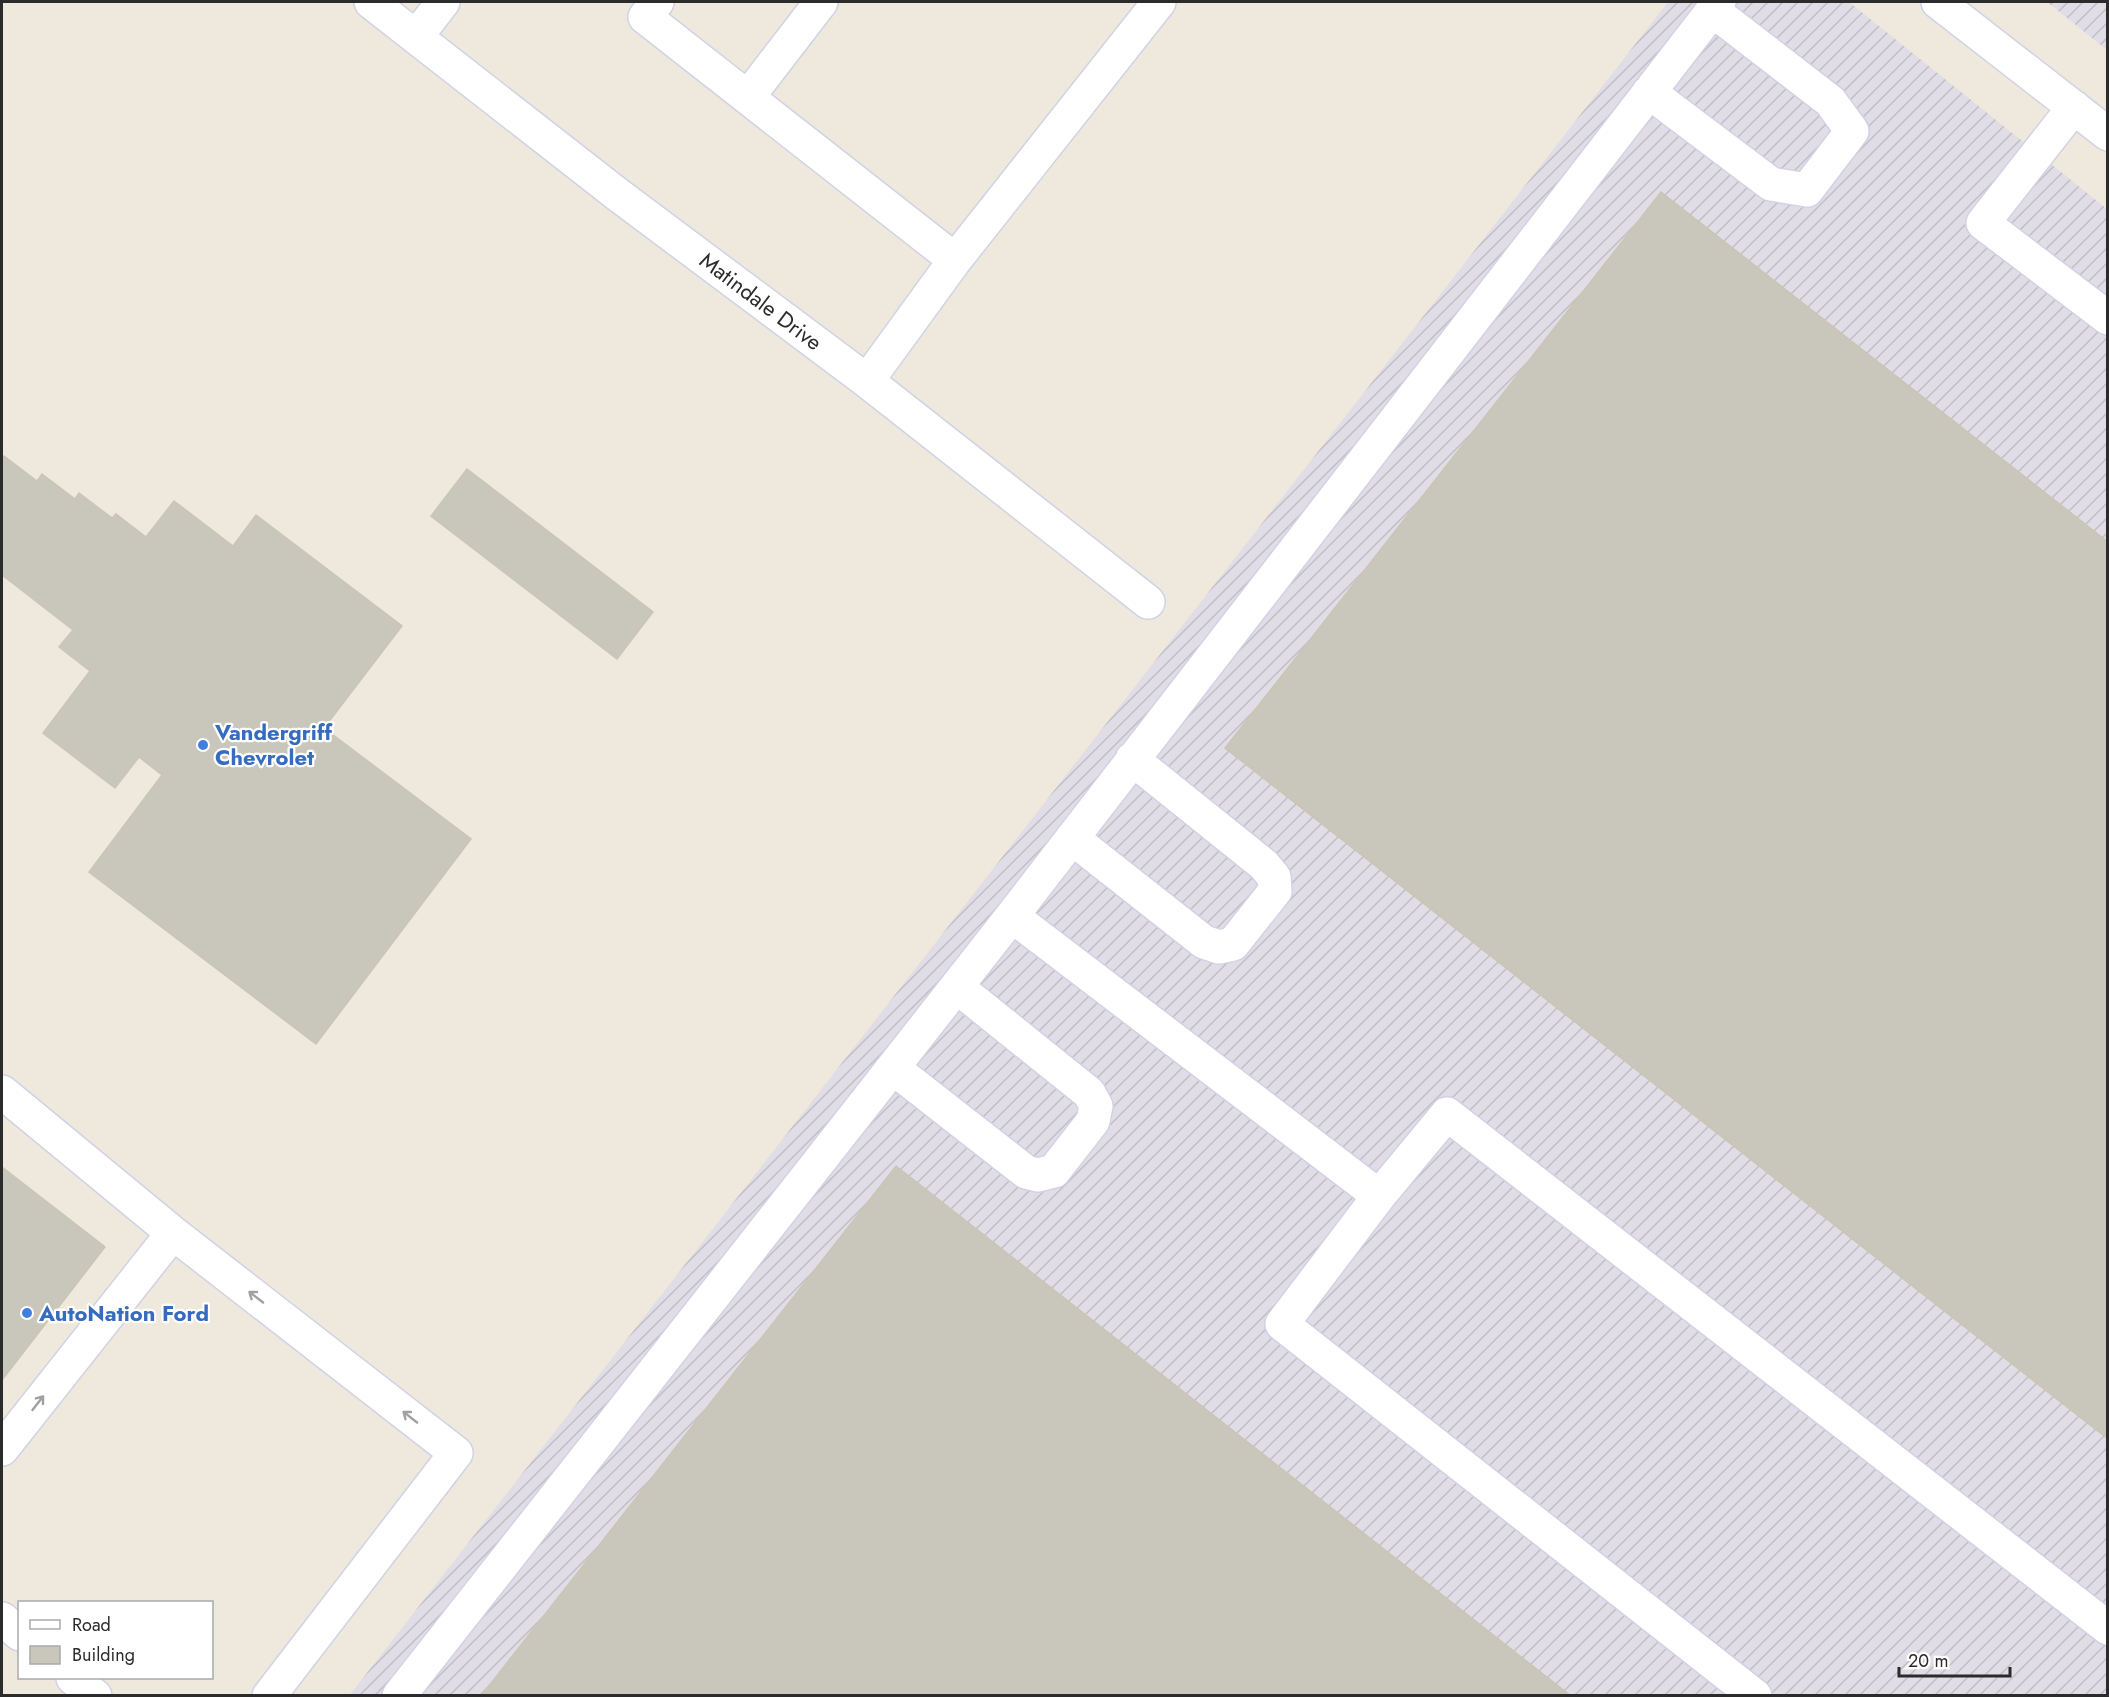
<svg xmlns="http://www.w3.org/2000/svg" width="2109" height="1697" viewBox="0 0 2109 1697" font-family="Jost,sans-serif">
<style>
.industrial{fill:url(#industrial-furrows)}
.building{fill:#c9c7bb;stroke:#cac5b5;stroke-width:1.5}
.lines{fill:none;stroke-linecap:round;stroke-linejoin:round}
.minor-casing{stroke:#d1d2e5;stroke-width:36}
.minor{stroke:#fff;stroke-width:33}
.oneway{stroke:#a0a0a0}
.shop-dot{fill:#3f7fe0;stroke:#fff;stroke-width:2}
.labels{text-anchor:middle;stroke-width:4.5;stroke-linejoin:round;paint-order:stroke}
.street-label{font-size:22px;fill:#2b2b2b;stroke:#fff}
.shop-label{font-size:22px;font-weight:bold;fill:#366cbe;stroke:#fff;text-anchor:start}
</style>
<defs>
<pattern id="industrial-furrows" width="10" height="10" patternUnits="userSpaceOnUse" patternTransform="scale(1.5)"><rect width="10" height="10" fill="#e1dde6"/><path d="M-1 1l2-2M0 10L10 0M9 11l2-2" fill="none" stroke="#c1bec5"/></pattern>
</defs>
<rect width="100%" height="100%" fill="#eee9dc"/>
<path class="industrial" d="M1668,2H1849L2107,209V1695L349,1696Z
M2047,2H2107V50Z"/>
<path class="building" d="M1661,192L2108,542V1439L1225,748Z
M4,456L37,481L42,474L75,499L79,493L112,518L116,514L146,537L174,501L233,546L256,515L402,626L324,728L471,839L316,1044L89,872L162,775L139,757L115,788L43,733L90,671L59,647L73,630L2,575V459Z
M467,469L653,612L617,659L431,516Z
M467,469L653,612L617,659L431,516Z
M896,1166L1571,1696H481Z
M2,1167L105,1247L2,1380Z
M2,1167L105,1247L2,1380Z"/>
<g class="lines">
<g class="minor-casing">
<path id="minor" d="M371,2L617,194L867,381L1148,602
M657,2L645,17L955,260
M1938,2L2108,134
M416,37L443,2
M1649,92L1771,184L1807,190L1852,131L1830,101L1712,10
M748,97L821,2
M2074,107L1983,223L2108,318
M867,381L955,260L1159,2
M1072,838L1204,942L1219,947L1233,944L1275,891L1274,877L1264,865L1132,759
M1012,916L1379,1196L1282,1324L1755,1696
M893,1068L1026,1172L1038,1175L1054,1171L1093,1121L1096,1106L1089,1093L957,987
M2,1092L173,1233L456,1453L269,1696
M1379,1196L1447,1114L2108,1628
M2,1449L173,1233
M2,1619L20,1634
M73,1678L95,1696
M399,1696L1012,916L1719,2"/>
</g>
<use href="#minor" class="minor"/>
</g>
<defs><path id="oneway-shaft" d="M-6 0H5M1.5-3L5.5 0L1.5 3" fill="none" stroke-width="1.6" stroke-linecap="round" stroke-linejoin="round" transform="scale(1.5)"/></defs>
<g class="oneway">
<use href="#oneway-shaft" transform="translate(256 1297) rotate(-142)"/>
<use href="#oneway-shaft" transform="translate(38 1403) rotate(-52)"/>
<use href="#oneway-shaft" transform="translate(410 1417) rotate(-142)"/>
</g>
<g class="shop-dot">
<circle cx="203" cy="745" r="6"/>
<circle cx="27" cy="1313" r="6"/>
</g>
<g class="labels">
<g class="street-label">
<text transform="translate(761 301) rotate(37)" y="8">Matindale Drive</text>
</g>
<g class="shop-label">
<text x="215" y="740">Vandergriff<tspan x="215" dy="25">Chevrolet</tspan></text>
<text x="39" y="1321">AutoNation Ford</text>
</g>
</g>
<rect width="2109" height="1697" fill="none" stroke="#2b2b2b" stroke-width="6"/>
<rect x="18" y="1601" width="195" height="78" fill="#ffffff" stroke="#aaaaaa" stroke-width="1.5"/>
<rect x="30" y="1620" width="30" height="9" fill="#ffffff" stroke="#aaaaaa" stroke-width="1.5"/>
<text x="72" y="1631" font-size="18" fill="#2b2b2b">Road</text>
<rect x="30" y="1646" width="30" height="18" fill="#c9c7bb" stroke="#aaaaaa" stroke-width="1.5"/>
<text x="72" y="1661" font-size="18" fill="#2b2b2b">Building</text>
<path d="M1899 1667v9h111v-9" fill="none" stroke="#2b2b2b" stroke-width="3"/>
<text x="1908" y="1667" font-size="18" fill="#2b2b2b" stroke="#ffffff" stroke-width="4.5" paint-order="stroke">20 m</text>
</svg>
